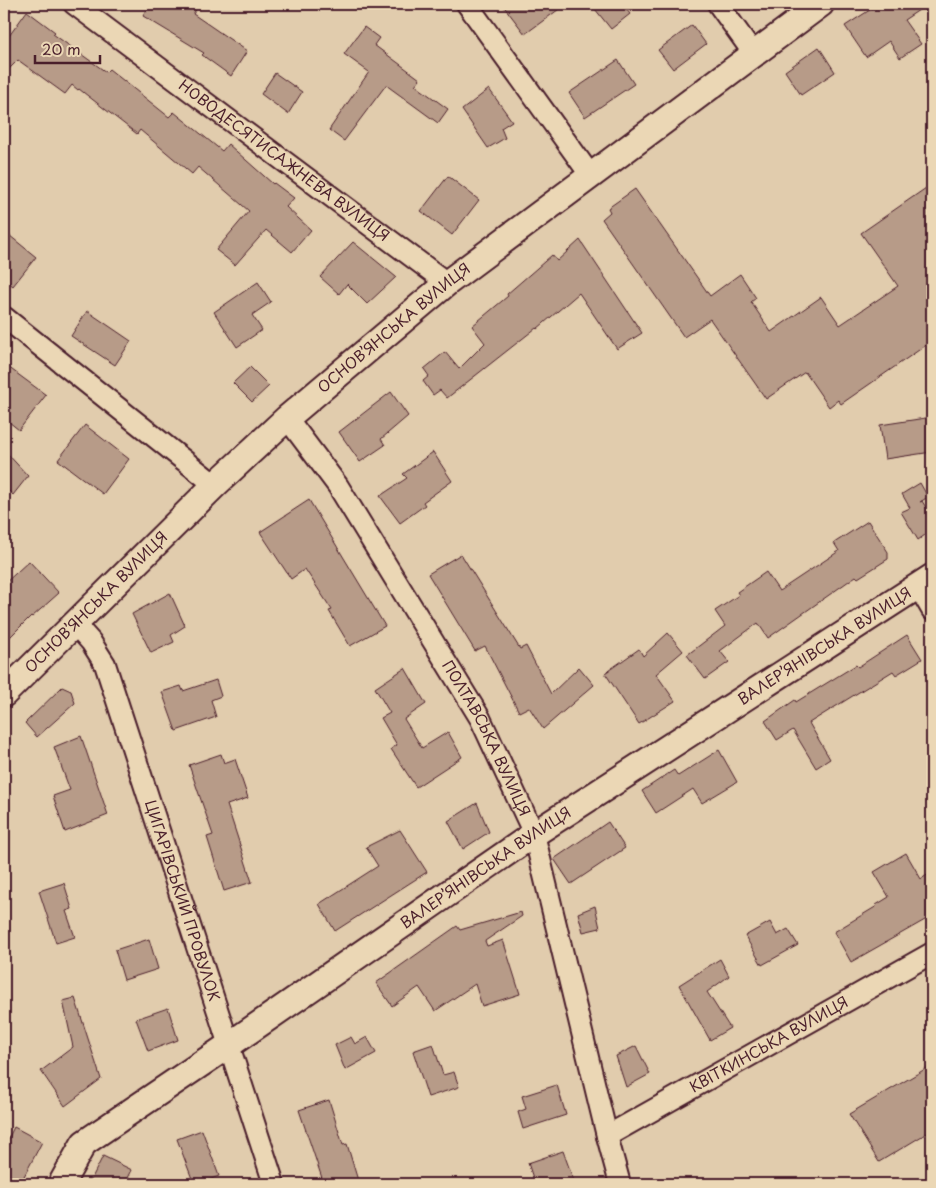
<svg xmlns="http://www.w3.org/2000/svg" width="936" height="1188" viewBox="0 0 936 1188" font-family="'Playpen Sans',sans-serif">
<style>
.building{fill:#b79b88;stroke:#4a1f2b}
.lines{fill:none;stroke-linecap:round;stroke-linejoin:round}
.minor-casing{stroke:#4a1f2b;stroke-width:24}
.tertiary-casing{stroke:#4a1f2b;stroke-width:29}
.minor{stroke:#ebd7b5;stroke-width:20}
.tertiary{stroke:#ebd7b5;stroke-width:25}
.labels{text-anchor:middle;stroke-width:4.5;stroke-linejoin:round;paint-order:stroke}
.street-label{font-size:15px;fill:#4a1f2b;stroke:#ebd7b5}
</style>
<rect width="100%" height="100%" fill="#e1ccad"/>
<filter id="ink" filterUnits="userSpaceOnUse"><feTurbulence type="fractalNoise" baseFrequency=".02" numOctaves="2"/><feDisplacementMap in="SourceGraphic" scale="10" xChannelSelector="R" yChannelSelector="G"/><feConvolveMatrix kernelMatrix="1 2 1 2 8 2 1 2 1" color-interpolation-filters="sRGB"/></filter>
<g filter="url(#ink)">
<path class="building" d="M151,4H200L193,14L247,51L231,76L202,55L204,53L143,16Z
M502,4H566L525,34Z
M591,4H622L630,14L611,29Z
M879,4H928L904,20L921,44L900,58L889,41L866,57L845,26Z
M27,11L55,32L53,34L106,72L109,69L169,117L174,112L222,151L228,144L273,184L274,183L294,198L286,207L311,230L292,252L266,230L235,265L216,250L249,211L198,167L192,174L140,130L137,134L79,89L78,90L72,85L65,94L18,60L4,74V43Z
M692,25L706,44L673,69L658,50Z
M364,27L379,38L374,45L420,79L415,85L448,109L438,123L386,85L344,141L329,130L369,72L344,54Z
M819,47L835,72L801,95L785,71Z
M618,60L634,84L585,117L569,93Z
M275,73L302,92L288,114L261,94Z
M489,89L512,121L501,128L505,138L488,148L462,110Z
M448,176L479,200L452,235L421,211Z
M926,188L932,197V341L841,404L838,400L829,407L805,372L766,399L710,319L684,337L602,219L610,212L608,208L635,189L710,296L740,274L756,298L751,302L771,332L821,297L840,325L898,286L861,233Z
M4,231L36,257L13,286L4,279Z
M580,240L642,333L617,349L579,293L537,329L536,328L447,398L440,390L433,395L423,381L429,376L424,369L445,352L459,369L485,343L472,326L508,296L507,294L552,255L557,261Z
M353,242L396,277L367,304L347,284L339,294L320,277Z
M258,282L271,302L252,315L262,330L237,347L214,312Z
M87,311L131,341L115,365L71,336Z
M4,364L46,395L19,430L4,418Z
M250,367L269,386L252,402L233,383Z
M391,392L408,416L381,439L385,445L360,462L339,432Z
M932,417V452L885,459L880,425Z
M85,425L129,459L103,494L58,460Z
M4,450L28,476L13,495L4,486Z
M433,452L452,481L423,502L425,505L400,523L380,496L407,478L403,474Z
M920,483L928,497L920,502L922,501L932,517V530L918,540L901,512L910,508L902,494Z
M309,500L385,626L350,646L329,611L332,610L305,569L291,579L260,532Z
M868,521L888,552V559L858,578L856,576L768,638L758,623L720,651L729,662L705,679L687,655L725,626L715,611L739,595L737,592L766,572L779,591L839,551L834,543Z
M461,554L520,649L526,646L551,694L579,667L594,685L543,729L529,707L519,712L485,646L475,651L428,574Z
M29,561L59,593L32,617L31,616L4,643V584Z
M170,593L185,626L171,635L174,642L151,653L132,614Z
M668,633L683,651L656,674L675,701L639,724L605,673L639,649L643,656Z
M907,635L922,659L896,675L893,671L809,723L830,759L816,768L793,730L777,740L765,721L795,700L796,702L856,665L858,667Z
M405,668L426,704L404,719L422,748L448,732L462,757L416,787L391,749L397,745L381,718L390,713L375,688Z
M216,680L221,696L211,700L216,717L176,731L162,692L181,686L183,691Z
M62,687L71,691L75,703L37,737L25,723Z
M81,736L108,815L65,832L53,796L70,790L54,747Z
M719,750L737,782L702,803L693,789L656,813L642,791L674,770L678,776Z
M221,754L224,763L235,759L248,798L227,805L252,882L224,891L207,837L213,835L189,765Z
M477,803L489,832L463,849L448,821Z
M608,822L625,848L571,884L554,859Z
M400,830L427,872L335,931L319,904L378,866L366,847Z
M906,853L921,879L932,872V916L851,962L834,932L877,906L876,905L889,897L874,872Z
M64,883L72,909L66,911L75,937L56,943L39,891Z
M595,906L600,928L583,932L578,913Z
M521,912L522,916L485,941L487,946L503,940L520,994L482,1006L475,984L435,1011L419,987L392,1006L376,983L457,926L460,930Z
M770,922L777,935L788,929L798,945L762,965L745,936Z
M149,939L158,969L124,980L115,950Z
M720,959L729,976L707,992L730,1028L710,1040L679,985Z
M75,998L101,1079L65,1106L41,1071L73,1047L63,1001Z
M168,1008L178,1040L148,1051L136,1019Z
M351,1037L355,1044L367,1037L376,1053L345,1070L335,1045Z
M433,1044L443,1075L454,1072L459,1087L428,1097L413,1051Z
M636,1046L650,1074L626,1087L616,1056Z
M932,1065V1130L879,1162L849,1114Z
M557,1085L566,1115L523,1129L518,1112L526,1109L522,1096Z
M329,1100L343,1145L347,1144L359,1184H324L299,1110Z
M14,1127L42,1142L20,1184H4V1147Z
M202,1130L219,1176L198,1184H194L177,1139Z
M563,1151L575,1184H535L528,1163Z
M103,1156L132,1170L125,1184H89Z"/>
<g class="lines">
<g class="minor-casing">
<g id="minor">
<path id="s1" d="M74,4L447,283"/>
<path d="M467,4L591,176"/>
<path d="M718,4L754,54"/>
<path d="M4,317L215,485"/>
<path id="s2" d="M287,418L338,486L480,718L534,834L607,1136L620,1184"/>
<path d="M918,586L932,610"/>
<path id="s3" d="M75,624L91,642L105,664L274,1184"/>
<path id="s4" d="M607,1136L932,953"/>
</g>
</g>
<g class="tertiary-casing">
<g id="tertiary">
<path id="s5" d="M4,694L215,485L287,418L447,283L821,4"/>
<path id="s6" d="M61,1184L84,1143L229,1045L534,834L932,577"/>
</g>
</g>
<use href="#minor" class="minor"/>
<use href="#tertiary" class="tertiary"/>
</g>
</g>
<g class="labels">
<g class="street-label">
<text dy="5" stroke="none"><textPath href="#s1" startOffset="262">НОВОДЕСЯТИСАЖНЕВА ВУЛИЦЯ</textPath></text>
<text dy="5" stroke="none"><textPath href="#s5" startOffset="535">ОСНОВ’ЯНСЬКА ВУЛИЦЯ</textPath></text>
<text dy="5" stroke="none"><textPath href="#s5" startOffset="130">ОСНОВ’ЯНСЬКА ВУЛИЦЯ</textPath></text>
<text dy="5" stroke="none"><textPath href="#s6" startOffset="939">ВАЛЕР’ЯНІВСЬКА ВУЛИЦЯ</textPath></text>
<text dy="5" stroke="none"><textPath href="#s2" startOffset="378">ПОЛТАВСЬКА ВУЛИЦЯ</textPath></text>
<text dy="5" stroke="none"><textPath href="#s6" startOffset="534">ВАЛЕР’ЯНІВСЬКА ВУЛИЦЯ</textPath></text>
<text dy="5" stroke="none"><textPath href="#s3" startOffset="299">ЦИГАРІВСЬКИЙ ПРОВУЛОК</textPath></text>
<text dy="5" stroke="none"><textPath href="#s4" startOffset="186">КВІТКИНСЬКА ВУЛИЦЯ</textPath></text>
</g>
</g>
<rect width="936" height="1188" fill="none" stroke="#ebd7b5" stroke-width="20"/>
<rect x="10" y="10" width="916" height="1168" fill="none" stroke="#4a1f2b" stroke-width="2" filter="url(#ink)"/>
<path d="M35 55v8h65v-8" fill="none" stroke="#4a1f2b" stroke-width="2.5"/>
<text x="42" y="55" font-size="15" fill="#4a1f2b" stroke="#ebd7b5" stroke-width="4" paint-order="stroke">20 m</text>
</svg>
